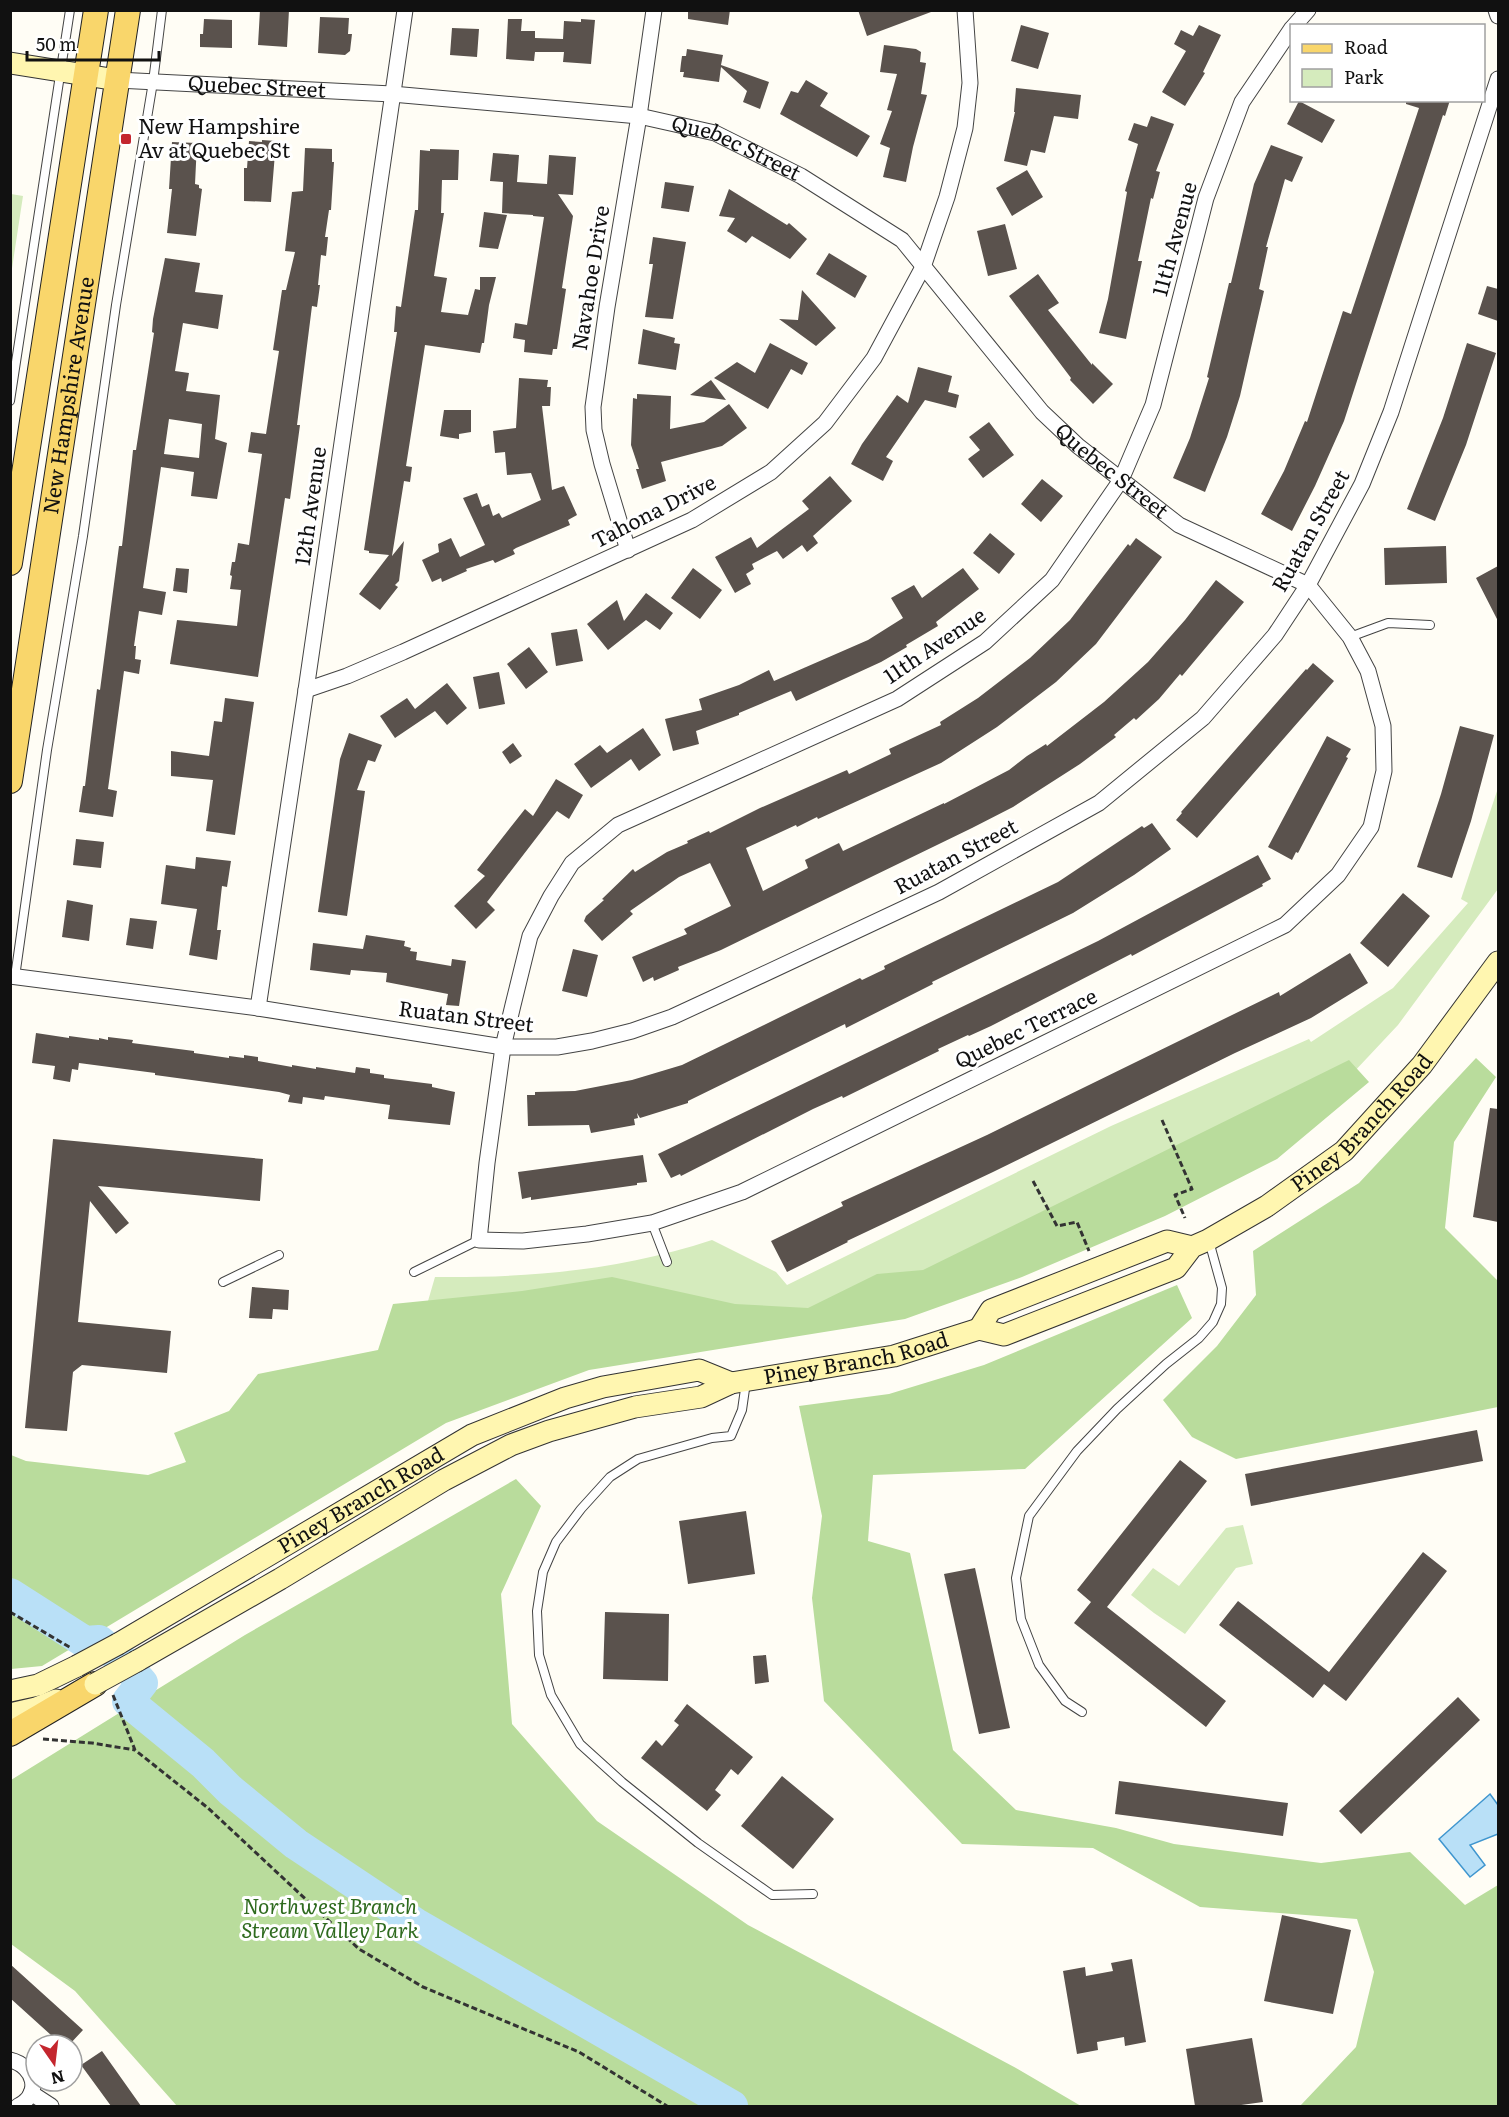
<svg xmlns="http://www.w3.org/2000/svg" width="1509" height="2117" viewBox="0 0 1509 2117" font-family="Literata,serif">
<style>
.green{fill:#d5ebbd}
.forest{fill:#b9dc9c}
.water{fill:#b9e0f7;stroke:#3f96cf;stroke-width:1.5}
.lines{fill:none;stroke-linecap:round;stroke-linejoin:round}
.river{stroke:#b9e0f7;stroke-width:32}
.building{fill:#5a524d;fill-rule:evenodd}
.lane-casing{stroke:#444;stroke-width:10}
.street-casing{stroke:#444;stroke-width:17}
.secondary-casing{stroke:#333;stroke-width:23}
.primary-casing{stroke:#222;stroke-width:26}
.path{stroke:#333;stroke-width:3;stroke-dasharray:6 3;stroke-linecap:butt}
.lane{stroke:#fff;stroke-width:8}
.street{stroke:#fff;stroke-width:15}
.secondary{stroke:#fff6b0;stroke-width:21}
.primary{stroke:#f9d66b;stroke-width:24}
.secondary-bridge-casing{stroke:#333;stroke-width:23;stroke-linecap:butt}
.secondary-bridge{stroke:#fff6b0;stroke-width:21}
.poi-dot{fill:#c4262e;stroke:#fff;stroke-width:2}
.labels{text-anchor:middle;stroke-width:6;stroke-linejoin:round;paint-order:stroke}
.street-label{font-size:21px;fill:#111;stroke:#fff}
.poi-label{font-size:21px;fill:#111;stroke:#fff;text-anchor:start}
.park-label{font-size:21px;font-style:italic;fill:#2f6b1f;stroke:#fff}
</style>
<rect width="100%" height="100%" fill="#fffdf5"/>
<path class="green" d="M11,194L23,196L11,275L10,194Z
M1498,788V889L1398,1025L1337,1090L952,1285L659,1337L389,1435L435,1277C530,1278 622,1270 712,1240L776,1272L787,1285L1111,1126L1309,1039L1311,1042L1393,988L1468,903L1461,899Z
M1243,1525L1253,1564L1236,1568L1185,1634L1154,1613L1131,1595L1153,1568L1179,1586L1226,1528Z"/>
<path class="forest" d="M1476,1058L1496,1077L1454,1142L1445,1228L1498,1281V1407L1236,1459L1192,1437L1163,1400L1217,1346L1256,1295L1253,1251L1359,1183Z
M1349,1060L1369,1082L1277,1159L1165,1216L1022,1277L905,1319L589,1370L446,1423L42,1666L11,1669V1455L26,1461L148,1475L186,1462L174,1433L229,1411L258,1374L378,1350L393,1304L522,1291L612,1277L735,1304L808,1308L877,1274L923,1270Z
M1177,1285L1192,1318L1025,1469L873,1475L868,1541L910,1553L953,1750L1016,1810L1116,1828L1174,1844L1321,1863L1410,1852L1465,1905L1498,1885V2106H1300L1356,2047L1374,1972L1357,1919L1200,1907L1093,1848L962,1844L824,1701L812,1598L822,1516L799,1406L889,1394L984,1365Z
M516,1479L541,1506L501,1594L512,1724L597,1821L748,1925L1016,2068L1081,2106H177L75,1991L11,1944V1780L245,1635Z"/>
<path class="water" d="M1490,1794L1498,1805V1834L1470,1845L1485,1865L1470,1877L1439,1839Z"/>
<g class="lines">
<path class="river" d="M10,1594L85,1642L99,1641L121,1659L142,1683L128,1701L131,1704L203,1763L230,1790L296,1844L416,1924L732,2106"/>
</g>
<path class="building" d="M260,10H289L287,47L258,45Z
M688,10H730L728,25L688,19Z
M858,10H931V12L867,36Z
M320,17L349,18L348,34H352L350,51L345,55L318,53Z
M204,19L232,20V48L200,47V34H203Z
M508,19H522L521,31H535V38L563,39L564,21L581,22V19L595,20L591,64L563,62L564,52H535L534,61L506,59Z
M1021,25L1049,33L1038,69L1011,61Z
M1199,25L1221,35L1203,72L1205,73L1185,106L1162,92L1186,51L1174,44L1181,30L1193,36Z
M452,28L479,29L477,57L450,55Z
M884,45L916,49L921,52L920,62L926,63L921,94L927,95L913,147L906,182L883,177L890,148L880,144L892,111L887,110L897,74L880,72Z
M687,49L723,55L721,65L769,82L760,109L743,102L747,91L721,67L719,82L683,77L684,72H680L681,63L682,56H686Z
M806,80L828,93L820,106L870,136L857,157L780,114L791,91L798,93Z
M1016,88L1081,95L1078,119L1054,116L1045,153L1031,150L1027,166L1004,161L1015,112H1014Z
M1406,100H1450L1445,116L1443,115L1344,421L1315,486L1292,531L1261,514L1284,471L1305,421L1307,422L1343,311L1351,314L1419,108L1406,104Z
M1299,101L1335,120L1322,143L1287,124Z
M1151,116L1174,124L1156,171L1160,172L1153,199L1151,198L1138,261H1142L1126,339L1099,333L1108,299L1127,192L1125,191L1138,144L1128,140L1134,123L1147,127Z
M262,140L276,141L271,202L244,201V168H247L249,141L262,142Z
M172,142L197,143L195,184L199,185V188L202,189L196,236L167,233L172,189H169Z
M1271,145L1303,157L1292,182L1285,179L1266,247H1268L1259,289L1264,291L1240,396L1227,437L1205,492L1173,478L1190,438L1209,378L1207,377L1212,356L1229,283H1231L1249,205L1254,184Z
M305,148L332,149V162H334L331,210H329L325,237H328L326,256L321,255L318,285H320L317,307L312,306L297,425H300L290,499L285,498L258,677L170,664L177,620L237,626L241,590L230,589L232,576L230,575L232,562H235L238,543L249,545L262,454L248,452L251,432L266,434L279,351L273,350L282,290H286L295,252L285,251L292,192L303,191Z
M430,149L459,150L458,180H442L441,213H444L434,276L447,278L441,312L468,315L475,289L480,290V277H496L489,305L484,343H482L480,353L425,345L406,466L412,467L410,482L404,481L392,556L404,541L399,581L395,585L398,587L380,610L359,594L389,555L369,553V551L364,550L397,332H394L396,306L401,307L415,210H418L420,150L430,151Z
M493,153L519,155L517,182L547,184L549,155L576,157L573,195L558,194L573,216L562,288L566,289L557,349H553L552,355L524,352L525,340L513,338L515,323L527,325L544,217L533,216V215L502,213L503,182L490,181Z
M1027,170L1043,197L1012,216L996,188Z
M665,182L694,186L689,212L661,208Z
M729,189L787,225L789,223L807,239L790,259L752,236L746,243L727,231L735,218L719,216Z
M484,212L507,215L498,249L479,247Z
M1005,224L1017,269L988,276L977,231Z
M653,237L686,242L673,319L645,317L653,264H649Z
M829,253L867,276L855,298L816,274Z
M165,258L200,263L195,292L223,295L218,329L183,323L175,371L189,373L186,391L220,395L215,439L227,443L217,499L191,496L194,472L161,467L143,588L166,592L162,615L139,611L134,646H136L135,659L141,660L139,674L124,671L108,789L117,791L113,817L79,812L83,786H85L97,689L100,690L119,546H122L132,460L133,450H136L154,333L152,332L153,319ZM169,419L202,424L199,458L164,454Z
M1038,274L1059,303L1048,310L1092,365V363L1113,384L1093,404L1070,380L1071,378L1009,296Z
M1487,286L1498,289V321L1478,314Z
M802,290L836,328L816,346L779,319L798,320Z
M643,329L675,338L674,343L680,344L676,370L638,364Z
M770,343L808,363L802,375L791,369L768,409L714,378L737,362L755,373Z
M1467,343L1496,353L1466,445L1435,521L1407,509L1443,418Z
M918,367L952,376L948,392L959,395L956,408L925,400L886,457L893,461L883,481L851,464L862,444L897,395L908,403Z
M519,378L548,380L547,387H551L550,406H542L552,490L564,486L577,515L568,520L570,525L516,548L513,550L515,554L495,563L493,560L466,569L467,571L442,582L441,578L432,582L422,560L439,552L438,544L451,538L460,557L485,545L463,498L477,493L482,507L489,504L493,516L499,513L502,518L541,500L531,473L507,475L505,452L495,453L493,431L516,428Z
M711,380L726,400L690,395Z
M637,394L671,396L670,429L704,422L729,404L747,428L722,446L661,462L666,481L642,489L636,469H639L631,445L633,398L637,399Z
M444,410H471V432L459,434V439L440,436Z
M989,422L1014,455L983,478L968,459L980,450L969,437Z
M830,476L852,501L813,536L818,543L807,552L802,545L783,559L777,551L752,564L754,569L746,574L751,584L735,593L715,557L751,537L757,548L809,509L802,501Z
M1042,479L1063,496L1041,522L1021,504Z
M990,533L1015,554L999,574L973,553Z
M1136,538L1162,557L1096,644L1056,682L997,727L941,763L818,819L817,817L797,827L796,825L746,848L763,891L808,868L805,860L839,843L843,851L944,803V804L1009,770L1027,756L1046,744L1047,746L1104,702L1148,662L1185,620L1216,580L1244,602L1182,676L1180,674L1159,699L1136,720L1134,718L1114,735L1116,737L1080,764L1013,807L972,828L721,950L678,967L679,970L654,981L653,977L643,982L632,957L687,934L684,929L731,906L710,863L679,877L630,911L633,914L602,941L584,921L586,916L604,900L602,899L633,869L635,872L667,852L688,843L687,841L709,831L710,833L760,808L847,770L849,774L891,754L889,749L941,725L940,722L978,698L1030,658L1070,620L1128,544L1130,546Z
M1446,546L1447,583L1385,585L1384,548Z
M1498,566V621L1476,578Z
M176,568L189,569L187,593L173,591Z
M693,568L722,590L700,619L671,598Z
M963,568L979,589L936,622L938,626L906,645L907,647L881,662L796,701L791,691L739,713V715L696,731L699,744L673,751L665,719L702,710L699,699L739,685L769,670L774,681L868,640L903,618L891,598L914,585L922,598Z
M646,593L673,613L660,630L646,620L608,650L587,624L617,600L624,621Z
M577,629L583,661L556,666L551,633Z
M529,647L548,672L526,689L507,664Z
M1313,663L1334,681L1197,838L1176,820L1182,813L1181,812L1306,669L1307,670Z
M499,672L505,704L479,709L473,677Z
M447,683L467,708L447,725L435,711L395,738L380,716L407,698L415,709Z
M225,698L254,702L235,835L206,831L213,780L171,776V751L209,756L214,721L222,722Z
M1460,726L1494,735L1471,821L1452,878L1417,867L1441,794Z
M643,728L661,755L639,771L631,759L591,788L574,764L600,745L607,753Z
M349,733L382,745L375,762L368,760L357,790L365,791L347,916L318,912L340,759Z
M1327,736L1351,749L1346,757L1348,758L1298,853L1296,852L1292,860L1268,847Z
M513,743L522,756L510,764L502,752Z
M556,779L583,795L569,819L557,811L487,902L495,910L476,929L454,906L485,876L477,870L525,809L533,816Z
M1152,823L1171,849L1134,875L1073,913L932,982L933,984L846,1028L845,1024L688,1101V1103L640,1118L637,1113L638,1118L634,1119L635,1125L591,1133L589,1125L528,1126L527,1095H535V1092L575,1091L632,1080L682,1065L860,978L862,980L885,969L884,966L1058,882L1142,826L1144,828Z
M76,839L104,842L101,868L73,865Z
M1258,855L1271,879L1262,884L1263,886L1132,956L1131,954L991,1026L969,1036L968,1035L938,1049L939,1051L843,1098L842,1096L813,1109L681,1176L680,1174L671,1178L658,1154L1098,941Z
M196,857L231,861L227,887L222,886L217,930H221L217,960L189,955L197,909L161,904L166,865L195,869Z
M1403,893L1430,916L1388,967L1360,943Z
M67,900L93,905L89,941L62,937Z
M130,918L157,921L153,949L126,945Z
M366,935L405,941L404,946L411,948L410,951L417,952L416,960L451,966L452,959L466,961L459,1006L446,1005L448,994L386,982L387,973L351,970L350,975L310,970L313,943L363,949Z
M573,949L598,955L587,997L562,991Z
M1350,953L1368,983L1311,1018L1235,1053L993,1172L847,1241L848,1242L787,1272L771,1241L843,1206L841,1202L987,1135L1279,992L1280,996Z
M36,1033L69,1038V1036L99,1040V1038L108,1040V1037L133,1040L132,1043L194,1051V1053L229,1058V1056L244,1058V1055L258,1057V1061L292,1067V1065L316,1069V1067L355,1073L356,1067L370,1069V1073L384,1075V1078L432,1084V1087L455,1092L450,1125L388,1119L390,1105L325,1096L324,1100L303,1097L302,1104L288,1102L290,1095L279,1092L155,1075V1073L79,1063L78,1070L72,1069L70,1082L53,1079L55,1066L32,1063Z
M1490,1108L1498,1109V1222L1473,1217Z
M53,1139L263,1159L260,1201L98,1186L129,1223L116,1234L90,1201L78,1322L171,1331L167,1373L82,1365L73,1372L67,1431L25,1428Z
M643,1155L647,1182L637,1183V1185L531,1200V1197L522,1199L518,1172Z
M252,1287L289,1290L288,1310L273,1309L272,1319L249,1318Z
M1477,1430L1483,1461L1251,1506L1245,1474Z
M1180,1460L1207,1481L1107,1607L1226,1701L1206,1727L1074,1623L1091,1602L1077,1590Z
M746,1511L755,1574L688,1584L679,1521Z
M1423,1552L1447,1571L1346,1701L1324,1684L1313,1698L1219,1625L1238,1601L1329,1672Z
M975,1568L1010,1728L979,1734L944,1574Z
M605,1612L669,1614L668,1681L603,1679Z
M766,1655L769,1682L755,1684L753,1656Z
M1458,1697L1480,1720L1361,1834L1339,1811Z
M687,1704L753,1757L738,1775L731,1769L715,1790L721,1795L707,1811L641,1758L656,1740L662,1746L679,1725L674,1721Z
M782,1776L834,1819L793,1869L741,1826Z
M1119,1781L1288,1803L1283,1836L1115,1814Z
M1282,1915L1351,1930L1333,2014L1264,2001Z
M1132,1959L1146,2042L1125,2046L1124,2037L1097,2042L1098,2050L1077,2054L1063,1971L1085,1967L1086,1976L1113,1971L1111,1963Z
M10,1964L83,2030L69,2045H62L10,1998Z
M1252,2038L1263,2102L1234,2106H1195L1186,2049Z
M102,2051L141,2106H111L81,2065Z"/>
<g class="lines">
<g class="lane-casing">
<path id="lane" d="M10,401L70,10
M1350,637L1388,623L1430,625
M15,977L47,750L83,536L116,305L153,82L162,10
M652,1223L667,1262
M414,1272L479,1240
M223,1282L279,1255
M746,1382L742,1410L731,1436L712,1438L638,1459L610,1477L581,1509L556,1542L543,1572L537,1611L539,1655L551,1695L580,1744L622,1782L698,1843L772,1895L813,1894
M1082,1712L1065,1701L1039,1665L1021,1619L1016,1578L1029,1516L1077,1451L1117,1409L1166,1364L1199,1338L1213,1322L1221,1304L1222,1288L1209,1241"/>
</g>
<g class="street-casing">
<g id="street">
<path d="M1496,10L1498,16"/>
<path d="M1294,26L1308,10"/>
<path id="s1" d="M117,80L392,94L639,116L715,133L801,176L902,240L1042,412L1078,446L1179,525L1308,585L1350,637L1368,671L1383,726L1384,771L1371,827L1338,875L1285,925L742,1192L652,1223L587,1234L523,1241L479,1240L487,1163L503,1047L513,1005L530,936L551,896L572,863L618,825L897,699L985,642L1052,580L1121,480L1153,405L1206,198L1242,102L1292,28"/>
<path d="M628,550L602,464L594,430L593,407L607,307L639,116L654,10"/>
<path d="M306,690L347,676L403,652L692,520L771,472L825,423L874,358L923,267L947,197L965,128L970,83L965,10"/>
<path d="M10,976L258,1008L503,1047H557L592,1041L632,1031L672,1017L713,998L939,892L1099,803L1203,718L1275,635L1308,585L1362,484L1391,412L1498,79"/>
<path d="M258,1008L306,690L405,10"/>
<path d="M10,2060C35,2066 42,2094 18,2106"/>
<path d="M31,2093L51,2106"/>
</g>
</g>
<g class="secondary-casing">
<g id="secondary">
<path d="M10,63L117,80"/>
<path d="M979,1329L991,1310L1167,1241L1192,1247"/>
<path id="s2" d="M118,1644L472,1435L565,1398L603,1387L699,1370L731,1383"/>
<path id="s3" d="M137,1661L280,1579L444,1480L511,1445L549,1431L635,1407L701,1397L731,1383L894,1356L979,1329L1004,1335L1176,1268L1192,1247L1208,1240L1267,1206L1344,1151L1422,1065L1498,962"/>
<path d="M10,1691L38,1685L77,1666"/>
<path d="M10,1714L36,1708L56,1700"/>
</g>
</g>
<g class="primary-casing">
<g id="primary">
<path d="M10,563L96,10"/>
<path id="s4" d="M10,781L128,10"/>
<path d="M10,1734L95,1684"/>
</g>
</g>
<path class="path" d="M1162,1120L1192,1189L1175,1195L1185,1218
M1033,1181L1057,1226L1077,1222L1089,1251
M10,1612L71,1648
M113,1695L135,1750L208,1808L359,1949L423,1987L579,2052L667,2106
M43,1739L92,1743L135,1750"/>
<use href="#lane" class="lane"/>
<use href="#street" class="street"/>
<use href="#secondary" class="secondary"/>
<use href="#primary" class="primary"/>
<g class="secondary-bridge-casing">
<path id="secondary-bridge" d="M77,1666L118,1644
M95,1684L137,1661"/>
</g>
<use href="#secondary-bridge" class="secondary-bridge"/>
</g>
<rect class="poi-dot" x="120" y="133" width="12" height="12" rx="3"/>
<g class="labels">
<g class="street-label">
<text dy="7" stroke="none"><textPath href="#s1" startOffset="140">Quebec Street</textPath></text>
<text dy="7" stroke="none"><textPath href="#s1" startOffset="626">Quebec Street</textPath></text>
<text transform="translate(1175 239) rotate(-75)" y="7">11th Avenue</text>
<text transform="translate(591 278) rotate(-81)" y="7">Navahoe Drive</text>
<text dy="7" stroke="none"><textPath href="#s4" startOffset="390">New Hampshire Avenue</textPath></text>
<text dy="7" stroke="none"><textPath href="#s1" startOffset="1130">Quebec Street</textPath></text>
<text transform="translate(311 506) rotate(-82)" y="7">12th Avenue</text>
<text transform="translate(654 512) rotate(-27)" y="7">Tahona Drive</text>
<text transform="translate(1311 531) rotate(-61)" y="7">Ruatan Street</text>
<text transform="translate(935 646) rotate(-34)" y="7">11th Avenue</text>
<text transform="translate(956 857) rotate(-28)" y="7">Ruatan Street</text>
<text transform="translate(466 1017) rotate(7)" y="7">Ruatan Street</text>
<text transform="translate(1026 1029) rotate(-26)" y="7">Quebec Terrace</text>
<text dy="7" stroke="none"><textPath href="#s3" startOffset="1365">Piney Branch Road</textPath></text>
<text dy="7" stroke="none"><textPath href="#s3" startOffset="789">Piney Branch Road</textPath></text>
<text dy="7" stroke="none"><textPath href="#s2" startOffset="282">Piney Branch Road</textPath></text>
</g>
<g class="poi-label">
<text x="138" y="134">New Hampshire<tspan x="138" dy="24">Av at Quebec St</tspan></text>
</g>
<g class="park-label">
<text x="330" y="1914">Northwest Branch<tspan x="330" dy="24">Stream Valley Park</tspan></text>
</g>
</g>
<rect width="1509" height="2117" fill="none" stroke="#111111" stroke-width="24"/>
<rect x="1290" y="24" width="195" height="78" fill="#ffffff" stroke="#a0a0a0" stroke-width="1.5"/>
<rect x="1302" y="44" width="30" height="9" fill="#f9d66b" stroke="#a0a0a0" stroke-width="1.5"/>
<text x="1344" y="54" font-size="18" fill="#111111">Road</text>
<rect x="1302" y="69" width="30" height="18" fill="#d5ebbd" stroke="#a0a0a0" stroke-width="1.5"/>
<text x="1344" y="84" font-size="18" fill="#111111">Park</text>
<g transform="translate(54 2063) rotate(166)"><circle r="28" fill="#ffffff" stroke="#a0a0a0" stroke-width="1.5"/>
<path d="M0-4.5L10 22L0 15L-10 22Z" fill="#c4262e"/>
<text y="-9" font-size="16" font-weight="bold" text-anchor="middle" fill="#111111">N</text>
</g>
<path d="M27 51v9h132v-9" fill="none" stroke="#111111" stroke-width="3"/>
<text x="36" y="51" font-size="18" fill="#111111" stroke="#ffffff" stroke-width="4.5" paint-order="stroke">50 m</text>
</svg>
